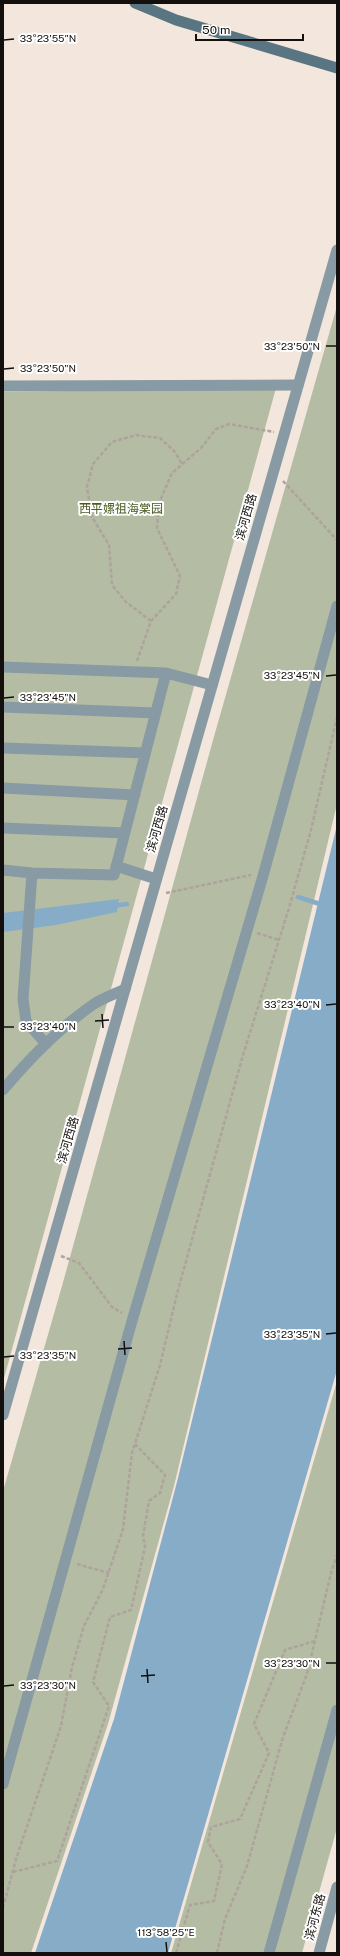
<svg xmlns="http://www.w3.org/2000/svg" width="340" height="1956" viewBox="0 0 340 1956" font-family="'Public Sans','Noto Sans SC',sans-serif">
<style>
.green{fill:#b4bda3}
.water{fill:#87acc7}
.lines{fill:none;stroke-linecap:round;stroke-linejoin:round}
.stream{stroke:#87acc7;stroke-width:4.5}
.path{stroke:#aea39c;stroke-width:2.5;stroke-dasharray:4 2;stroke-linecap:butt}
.minor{stroke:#889ba4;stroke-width:11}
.tertiary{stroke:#889ba4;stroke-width:11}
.secondary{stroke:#597582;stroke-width:11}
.ticks{fill:none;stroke:#130f0c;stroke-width:1.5}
.labels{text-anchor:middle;stroke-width:4;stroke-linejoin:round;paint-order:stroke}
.park-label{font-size:12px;fill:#4b5d22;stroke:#fff}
.street-label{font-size:12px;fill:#130f0c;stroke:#fff}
.ticks-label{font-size:10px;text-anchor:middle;fill:#130f0c;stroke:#fff;stroke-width:4;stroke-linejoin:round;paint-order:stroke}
</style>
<rect width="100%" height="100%" fill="#f3e6dd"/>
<path class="green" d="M337,306V804L174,1486L108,1724L31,1953H3V1491L62,1286L215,733Z
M276,388L3,1382V392Z
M337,1381V1828L302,1953H171Z"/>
<path class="water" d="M337,825V1370L168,1953H35L114,1719L177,1482Z
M119,899L117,912L56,925L3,932V913Z"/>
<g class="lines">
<path class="stream" d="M298,897L323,905
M112,906L127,904"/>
<path class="path" d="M283,481L337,540
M151,621L126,602L112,585L109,545L92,517L87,487L93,464L112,442L136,435L160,438L175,452L182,464
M137,661L151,621L176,594L180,576L157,528L159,503L172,473L201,448L216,429L229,424L274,432
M166,893L251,875
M257,933L279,940
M61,1256L79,1263L112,1307L122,1313
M77,1564L109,1573
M13,1872L57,1861L109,1706L93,1682L110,1617L131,1610L145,1547L143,1536L149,1501L160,1493L165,1475L135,1444
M3,1908L16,1859L61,1726L72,1667L84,1626L103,1589L123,1529L132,1453L160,1365L178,1290L243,1055L289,908L311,830L337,717
M176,1953L190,1905L214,1901L222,1864L208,1842L211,1827L240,1819L269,1753L254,1724L285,1650L315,1641
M217,1953L225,1919L247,1866L283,1737L307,1674L331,1573L337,1555"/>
<path class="minor" d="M3,386L298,385
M3,667L166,673L114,875L32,873L3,870
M166,673L212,685
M3,707L156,713
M3,748L145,753
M3,788L135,795
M3,828L125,833
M116,866L156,879
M32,873L23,999L26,1021L46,1044
M3,1090C30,1058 60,1027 94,1004C103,998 115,994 125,989
M3,1784L132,1321L263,876L337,606
M269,1953L337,1710"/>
<path class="tertiary" d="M3,1415L337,250
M319,1953L337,1887"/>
<path class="secondary" d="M135,3L176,20L337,68"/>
</g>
<path class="ticks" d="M4,40L14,39M326,346H336M4,369L14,368M326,676L336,675M4,698L14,697M326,1005L336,1004M102,1014L103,1028M95,1021L109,1020M4,1027H14M326,1334L336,1333M124,1341L125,1355M118,1349L132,1348M4,1357L14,1356M326,1663H336M147,1669L148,1683M141,1676L155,1675M4,1686L14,1685M166,1942L167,1952"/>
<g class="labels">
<g class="park-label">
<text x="121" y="513">西平嫘祖海棠园</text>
</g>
<g class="street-label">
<text transform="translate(246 517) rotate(-74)" y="4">滨河西路</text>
<text transform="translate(157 829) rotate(-74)" y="4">滨河西路</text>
<text transform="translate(68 1140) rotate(-74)" y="4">滨河西路</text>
<text transform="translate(315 1917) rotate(-75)" y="4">滨河东路</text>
</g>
</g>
<g class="ticks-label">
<text x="48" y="42">33°23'55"N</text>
<text x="292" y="350">33°23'50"N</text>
<text x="48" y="372">33°23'50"N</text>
<text x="292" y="679">33°23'45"N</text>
<text x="48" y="701">33°23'45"N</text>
<text x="292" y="1008">33°23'40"N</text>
<text x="48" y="1030">33°23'40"N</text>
<text x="292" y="1338">33°23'35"N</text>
<text x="48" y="1359">33°23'35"N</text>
<text x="292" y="1667">33°23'30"N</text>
<text x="48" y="1689">33°23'30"N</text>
<text x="166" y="1936">113°58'25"E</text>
</g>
<rect width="340" height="1956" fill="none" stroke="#130f0c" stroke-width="8"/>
<path d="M196 34v6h107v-6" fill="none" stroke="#130f0c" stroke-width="2"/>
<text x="202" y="34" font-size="12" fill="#130f0c" stroke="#ffffff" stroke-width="3" paint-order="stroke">50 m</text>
</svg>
